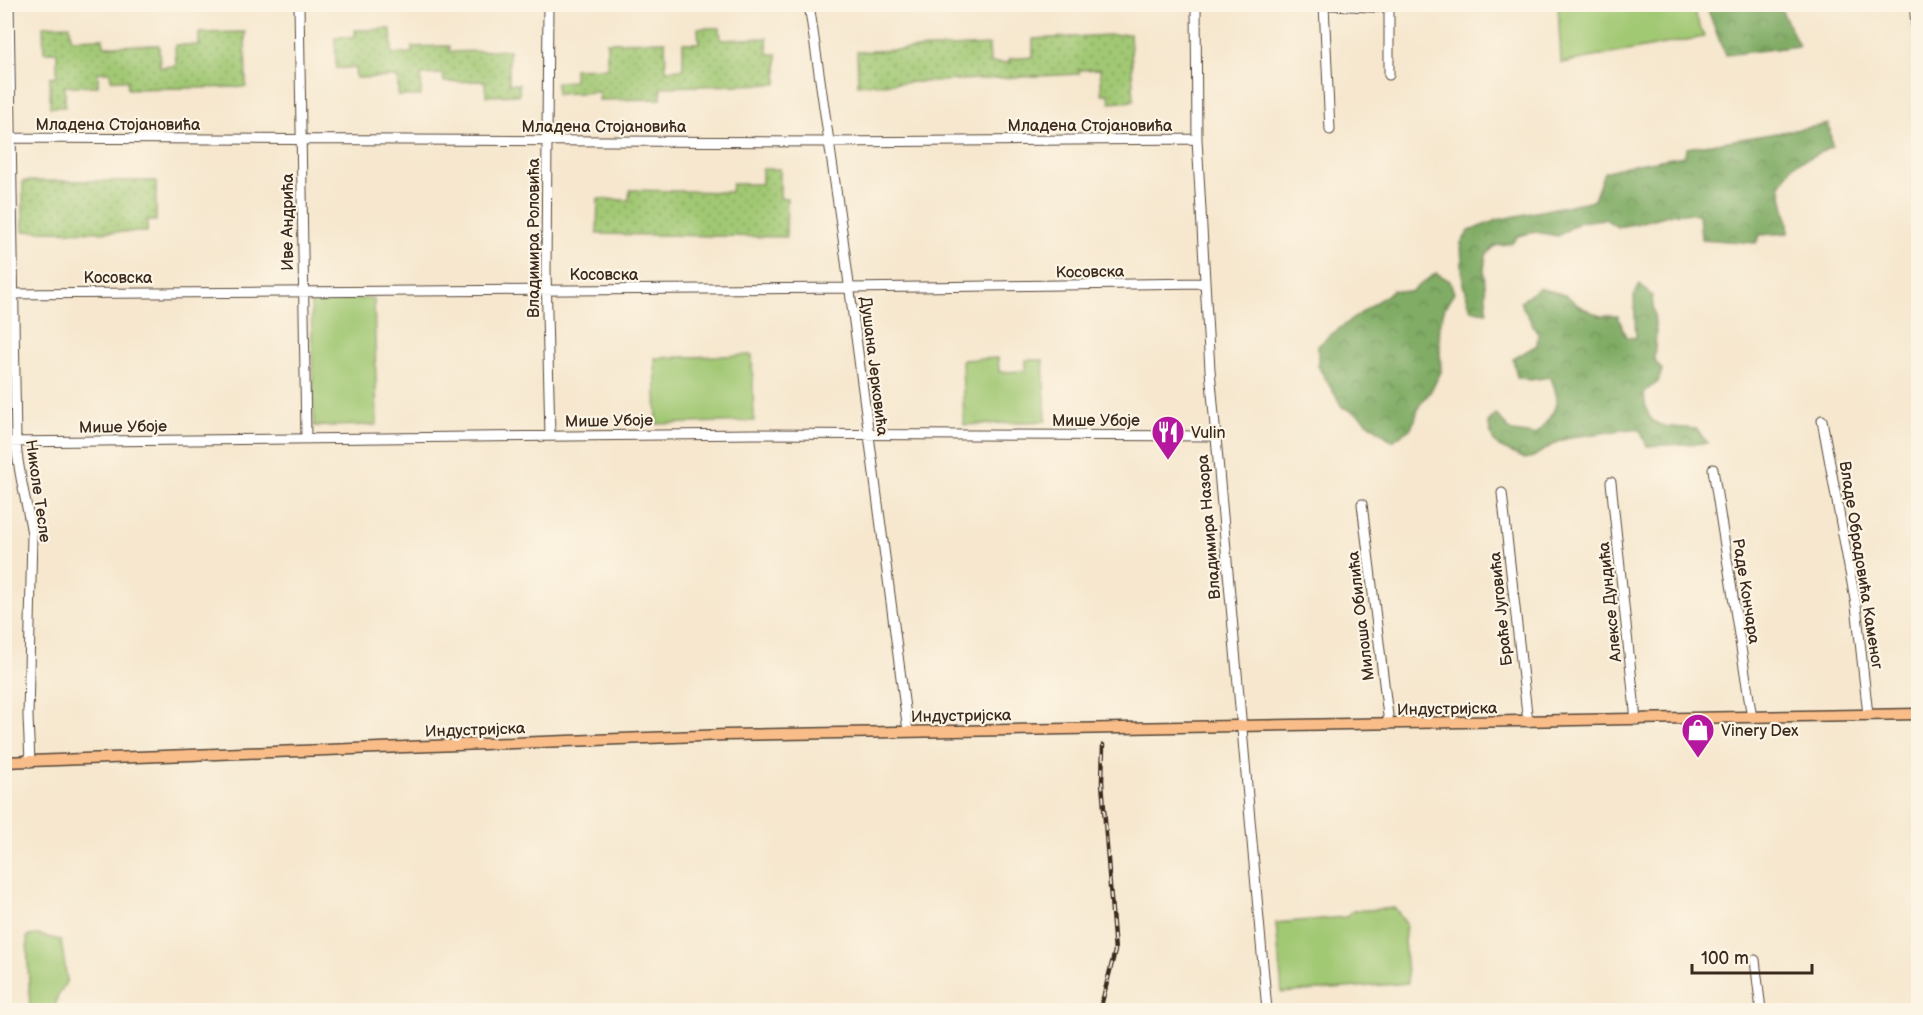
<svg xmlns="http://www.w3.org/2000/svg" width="1923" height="1015" viewBox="0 0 1923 1015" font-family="'Balsamiq Sans',sans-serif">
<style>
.grass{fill:#a1c873;stroke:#6e7948;stroke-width:1.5}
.forest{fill:url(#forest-crowns);stroke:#5e6b42;stroke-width:1.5}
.garden{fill:url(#garden-dots);stroke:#6e7948;stroke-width:1.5}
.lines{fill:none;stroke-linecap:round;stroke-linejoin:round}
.minor-casing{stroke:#574638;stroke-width:11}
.major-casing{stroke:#574638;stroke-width:13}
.minor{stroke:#fff;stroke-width:9}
.major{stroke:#f8bd89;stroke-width:10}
.rail-casing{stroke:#3b2a1e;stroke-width:4.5}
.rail{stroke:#fcf5e5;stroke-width:2;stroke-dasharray:7;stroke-linecap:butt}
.labels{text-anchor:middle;stroke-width:4.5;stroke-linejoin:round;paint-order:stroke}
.street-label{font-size:16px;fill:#3b2a1e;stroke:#fcf5e5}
.poi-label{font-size:16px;fill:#3b2a1e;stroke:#fcf5e5;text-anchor:start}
</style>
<defs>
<pattern id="forest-crowns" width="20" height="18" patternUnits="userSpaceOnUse" patternTransform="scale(1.5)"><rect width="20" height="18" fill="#80ac65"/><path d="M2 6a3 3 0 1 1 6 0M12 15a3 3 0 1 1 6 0" fill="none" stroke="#6a8c53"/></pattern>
<pattern id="garden-dots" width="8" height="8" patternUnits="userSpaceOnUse" patternTransform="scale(1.5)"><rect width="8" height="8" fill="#a1c873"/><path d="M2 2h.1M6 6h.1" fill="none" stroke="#84a35e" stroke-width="1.8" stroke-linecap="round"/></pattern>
</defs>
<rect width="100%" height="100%" fill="#fcf5e5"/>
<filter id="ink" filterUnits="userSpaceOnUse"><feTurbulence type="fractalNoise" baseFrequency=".0167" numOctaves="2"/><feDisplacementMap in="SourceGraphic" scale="12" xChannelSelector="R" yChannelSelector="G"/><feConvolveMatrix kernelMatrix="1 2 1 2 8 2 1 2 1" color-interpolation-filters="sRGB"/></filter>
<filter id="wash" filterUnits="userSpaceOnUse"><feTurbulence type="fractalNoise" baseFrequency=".008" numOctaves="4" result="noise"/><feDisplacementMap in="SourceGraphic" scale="24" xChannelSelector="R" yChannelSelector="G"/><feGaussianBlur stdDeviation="1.35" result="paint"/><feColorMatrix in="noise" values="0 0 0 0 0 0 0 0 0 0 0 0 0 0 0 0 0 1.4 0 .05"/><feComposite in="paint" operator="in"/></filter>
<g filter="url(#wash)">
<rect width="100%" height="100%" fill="#f6e7ce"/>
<path class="grass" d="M1558,5H1692L1704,37L1561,63Z
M374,298L377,425L314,426L311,300Z
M752,355L754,421L657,424L655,358Z
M998,358L999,372L1026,371V360H1043L1046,421L964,425L962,360Z
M1395,908L1406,924L1404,942L1408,983L1282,993L1276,923L1345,917L1353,911Z
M39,935L61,940L67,980L57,998L55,1010H30L27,936Z"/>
<path class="forest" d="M1706,5H1779L1799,46L1725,55Z
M1829,124L1832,147L1793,165L1780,185L1788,223V233L1760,235L1756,243L1701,239L1699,214L1676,213L1635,224L1617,227L1605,219L1580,222L1558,236L1535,232L1518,236L1512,243L1495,246L1486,255L1484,270L1487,312L1471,310L1463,284L1461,243L1469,231L1497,220L1594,200L1604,172L1626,166L1684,156L1687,148Z
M1436,273L1450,281L1454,293L1445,307L1439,327L1441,372L1430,392L1419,406L1415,420L1410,429L1392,441L1356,413L1342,407L1318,366V346L1329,336L1393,290L1410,292Z
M1640,284L1652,296L1656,333L1654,359L1662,370L1658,382L1644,392C1646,433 1664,425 1697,429L1707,443L1647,446L1640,430L1630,429L1572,437L1557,442L1533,457L1525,459L1499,447L1493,440L1488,422L1496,414L1512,432L1536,435C1553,414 1564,404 1550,377L1530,380L1517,377L1513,359L1537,345L1538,334L1520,302L1539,288L1566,295L1579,306L1600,316H1618L1626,337L1636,338L1634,296Z"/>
<path class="garden" d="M70,25L71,39L103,38L104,46L159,45L160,67L176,66L175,45H199V33L245,32L246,87L128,89L127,80H111L110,72H98V86H65V107H50V77L57,76V52H44L43,26Z
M698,28H720L721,40L767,38L768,54H777V84L661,87V99L599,100V92L557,94L556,82L574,81V69L607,68V42L665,41L666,70L683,69V43H699Z
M391,29L392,54L412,53V47L449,46L450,52L509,50V84H519V95L486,96L485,81L444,82L443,74L421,75V96H398V77L356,78L355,68H336L335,37H355V30Z
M1130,34L1134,101L1110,103L1109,94H1102L1100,69L1079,70V74L858,85L857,52L989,45L990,63H1009V59L1033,57V39Z
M762,169H780V198H787L786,237L597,234L598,199L629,200L630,190L731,192L732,184H762Z
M23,181H156V221H147V232L23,231Z"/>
</g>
<g filter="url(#ink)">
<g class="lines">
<g class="minor-casing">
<path id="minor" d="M9,4L16,442C18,473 27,503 32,534L28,717L30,762
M299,4L306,438
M548,4L546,271L550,436
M809,4L842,231L908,731
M1196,4L1197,139L1210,370L1267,1010
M1311,4L1389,8
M1389,4V75
M1914,4L1918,45
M1324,5L1330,130
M11,138L830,142L1197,139
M4,294L850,288L1204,283
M1822,420L1856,605L1868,715
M4,442L754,434L1215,436
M1713,469L1752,718
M1611,482L1636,720
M1502,493L1528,722
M1362,504L1389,724
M1755,960L1761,1010"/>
</g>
<g class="major-casing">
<path id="major" d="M4,762L726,735L1918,714"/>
</g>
<use href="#minor" class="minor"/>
<use href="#major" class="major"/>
<g class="rail-casing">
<path id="rail" d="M1100,1010L1115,951L1102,782L1103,745"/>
</g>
<use href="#rail" class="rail"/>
</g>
</g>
<defs>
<g id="restaurant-pin" transform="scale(1.725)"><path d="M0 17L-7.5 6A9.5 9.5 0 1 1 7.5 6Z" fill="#b5179e" stroke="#fcf5e5"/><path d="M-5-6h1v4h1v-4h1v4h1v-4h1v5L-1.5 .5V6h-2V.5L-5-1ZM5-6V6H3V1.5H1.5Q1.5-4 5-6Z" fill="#fff"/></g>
<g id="shop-pin" transform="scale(1.725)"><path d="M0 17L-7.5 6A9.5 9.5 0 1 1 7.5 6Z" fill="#b5179e" stroke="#fcf5e5"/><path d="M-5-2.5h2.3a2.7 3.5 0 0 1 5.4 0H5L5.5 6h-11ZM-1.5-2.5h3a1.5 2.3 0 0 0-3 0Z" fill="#fff"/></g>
</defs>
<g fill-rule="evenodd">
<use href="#restaurant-pin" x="1168" y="432"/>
<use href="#shop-pin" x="1698" y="730"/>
</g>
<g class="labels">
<g class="street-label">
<text x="118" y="130">Младена Стојановића</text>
<text x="1090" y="131">Младена Стојановића</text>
<text x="604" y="132">Младена Стојановића</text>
<text transform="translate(287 222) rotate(-90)" y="6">Иве Андрића</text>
<text transform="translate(533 238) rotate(-90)" y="6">Владимира Роловића</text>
<text transform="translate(1090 271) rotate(-1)" y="6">Косовска</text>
<text x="604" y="280">Косовска</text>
<text x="118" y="283">Косовска</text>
<text transform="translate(875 366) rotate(83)" y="6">Душана Јерковића</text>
<text transform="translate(609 420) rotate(-1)" y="6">Мише Убоје</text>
<text x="1096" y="426">Мише Убоје</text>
<text transform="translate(123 426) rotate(-1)" y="6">Мише Убоје</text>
<text transform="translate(39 491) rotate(82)" y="6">Николе Тесле</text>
<text transform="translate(1208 527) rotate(-95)" y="6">Владимира Назора</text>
<text transform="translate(1862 565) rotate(81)" y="6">Владе Обрадовића Каменог</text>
<text transform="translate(1747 591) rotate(81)" y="6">Раде Кончара</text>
<text transform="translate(1609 602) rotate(-96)" y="6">Алексе Дундића</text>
<text transform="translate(1500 609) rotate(-96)" y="6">Браће Југовића</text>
<text transform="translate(1360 616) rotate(-97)" y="6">Милоша Обилића</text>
<text transform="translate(1447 708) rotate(-1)" y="6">Индустријска</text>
<text transform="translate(961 715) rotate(-1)" y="6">Индустријска</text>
<text transform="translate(475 729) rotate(-2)" y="6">Индустријска</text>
</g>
<g class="poi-label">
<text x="1191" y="438">Vulin</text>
<text x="1721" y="736">Vinery Dex</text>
</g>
</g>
<rect width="1923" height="1015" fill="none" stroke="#fcf5e5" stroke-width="24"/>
<path d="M1692 964v9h120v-9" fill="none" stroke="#3b2a1e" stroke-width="3"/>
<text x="1701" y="964" font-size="18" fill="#3b2a1e" stroke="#fcf5e5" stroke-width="4.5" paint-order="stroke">100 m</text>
</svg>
